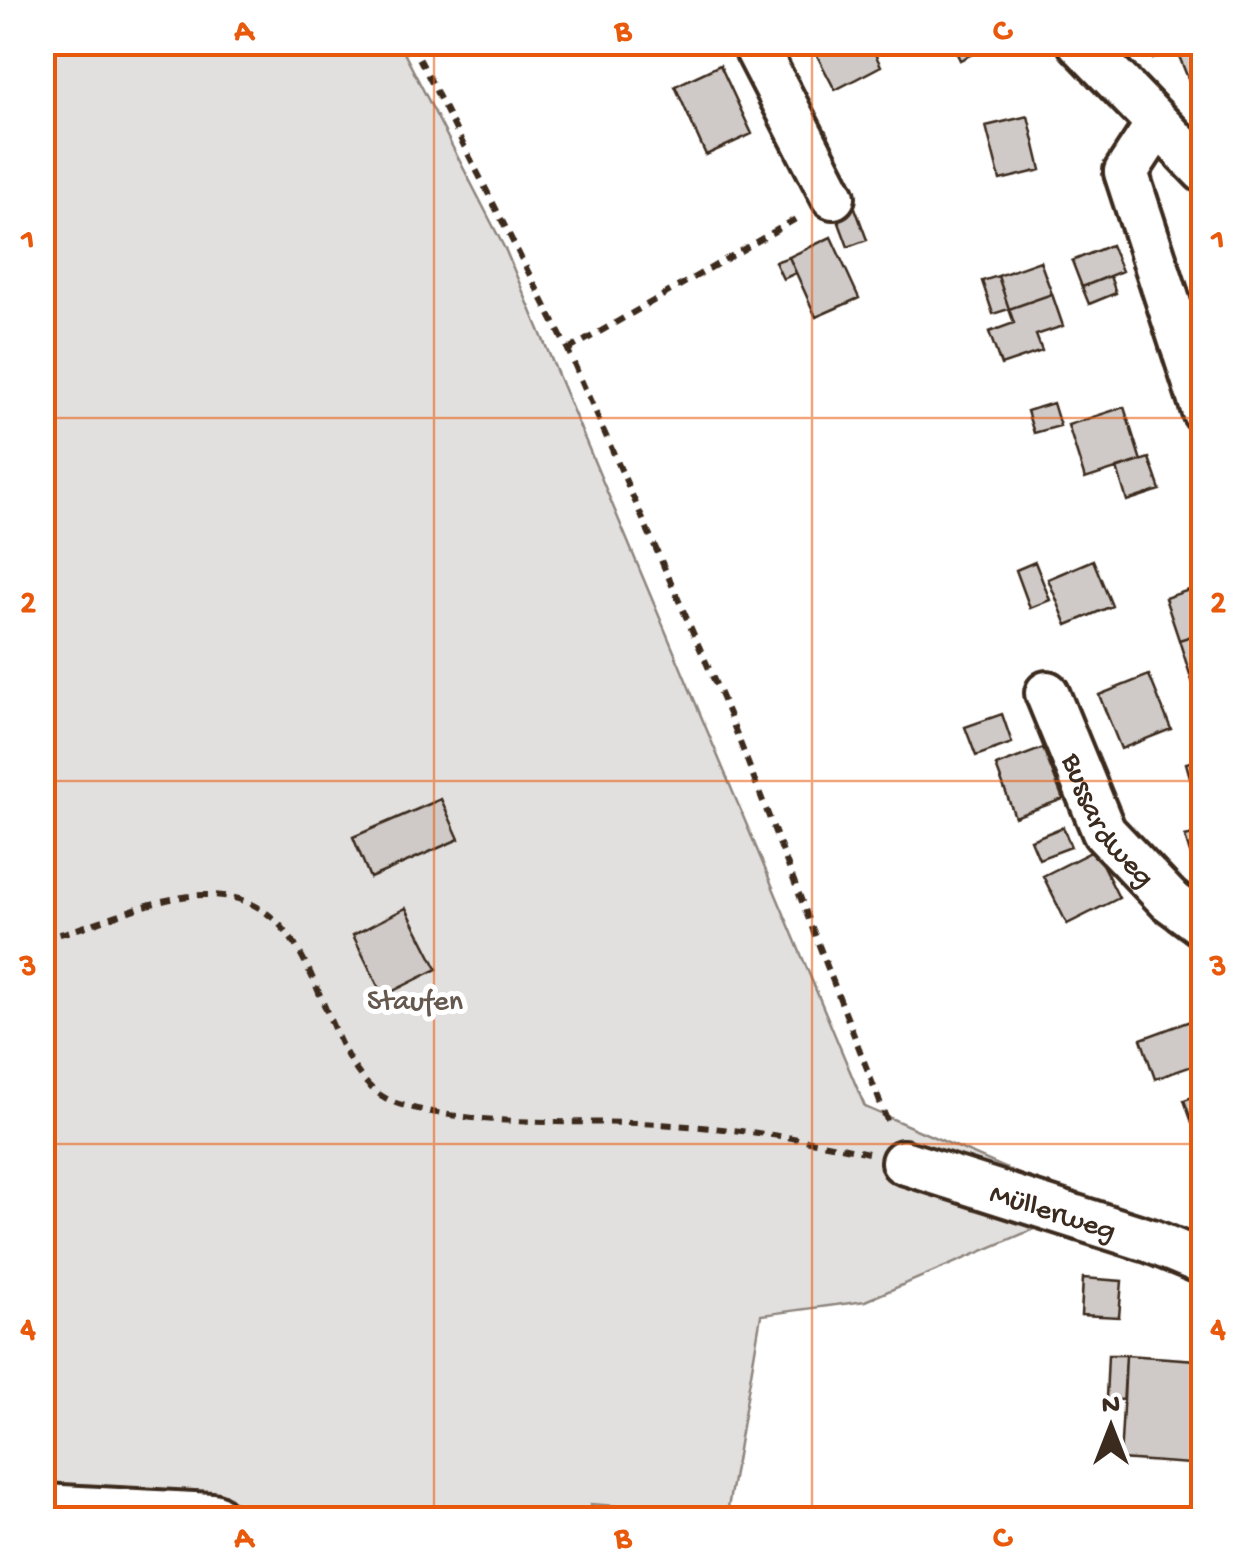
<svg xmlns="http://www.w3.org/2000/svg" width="1246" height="1562" viewBox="0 0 1246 1562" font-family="'Gochi Hand',sans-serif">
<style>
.green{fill:#e2e0de;stroke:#8e857e;stroke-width:2.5}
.building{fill:#cfcac7;stroke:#3b2a1e;stroke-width:2.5}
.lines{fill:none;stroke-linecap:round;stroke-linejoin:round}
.minor-casing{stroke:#3b2a1e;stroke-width:50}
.tertiary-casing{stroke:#3b2a1e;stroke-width:60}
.path{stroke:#3b2a1e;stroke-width:6;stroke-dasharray:10 8;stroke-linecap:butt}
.minor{stroke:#fff;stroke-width:42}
.tertiary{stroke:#fff;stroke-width:52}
.grid{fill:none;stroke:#e8590c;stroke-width:2.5;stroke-opacity:0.55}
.labels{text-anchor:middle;stroke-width:10;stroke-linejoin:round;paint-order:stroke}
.street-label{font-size:30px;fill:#3b2a1e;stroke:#fff}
.park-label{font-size:30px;fill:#65584e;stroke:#fff}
.neatline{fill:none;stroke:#e8590c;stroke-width:4}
.grid-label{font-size:32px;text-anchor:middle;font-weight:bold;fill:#e8590c}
</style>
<rect width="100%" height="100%" fill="#fff"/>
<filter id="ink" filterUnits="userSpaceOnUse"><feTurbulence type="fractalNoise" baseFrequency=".01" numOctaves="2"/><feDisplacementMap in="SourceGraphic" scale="20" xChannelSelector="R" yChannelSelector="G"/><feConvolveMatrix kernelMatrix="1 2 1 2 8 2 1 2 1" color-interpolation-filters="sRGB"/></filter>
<g filter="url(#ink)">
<path class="green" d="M42,43H399L506,251L865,1107L1090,1205L865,1301L761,1315L727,1514L591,1504L592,1519L351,1520L43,1490Z"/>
<path class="building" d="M645,42H668L649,51Z
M810,42H869L881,66L835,90Z
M937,42H997L960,60L952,43L940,49Z
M1146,42H1197L1153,59Z
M1204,42V75L1189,81L1177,51Z
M720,65L752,134L706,155L675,86Z
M1028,116L1041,170L1000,180L986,126Z
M854,205L867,240L848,247L835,212Z
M831,237L859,298L816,317L789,257Z
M1111,245L1122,271L1082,287L1072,261Z
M789,257L796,273L783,279L775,262Z
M1040,261L1052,294L1009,309L998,276Z
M998,276L1009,309L993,314L982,281Z
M1110,276L1116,293L1089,304L1082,287Z
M1052,294L1063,326L1036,335L1042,351L1001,365L989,332L1014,323L1009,309Z
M1053,403L1060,426L1034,433L1027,411Z
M1124,407L1141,461L1085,479L1068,425Z
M1149,458L1160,490L1127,501L1117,468Z
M1093,560L1112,606L1067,625L1048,579Z
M1035,562L1050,600L1030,608L1016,570Z
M1204,585V632L1179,640L1165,598Z
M1204,632V681L1193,684L1179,640Z
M1149,675L1171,729L1121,749L1099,695Z
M1002,714L1012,743L976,756L965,727Z
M1043,748L1063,799L1015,817L996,766Z
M1204,758V816H1201L1186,763Z
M441,799L459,839L370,878L353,837Z
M1063,827L1071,847L1039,859L1031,840Z
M1204,832V891H1202L1185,837Z
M1095,850L1119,898L1067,924L1043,876Z
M406,908L437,969L383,996L353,935Z
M1201,1017L1204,1062L1155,1079L1141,1039Z
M1204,1093V1144L1200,1145L1184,1100Z
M1083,1278L1122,1281L1119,1317L1081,1315Z
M1108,1355H1126L1124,1400L1106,1399Z
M1126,1355L1196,1360L1190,1464L1120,1459Z"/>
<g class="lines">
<g class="minor-casing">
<g id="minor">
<path d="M753,42L833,197"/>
<path d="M1079,42L1204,171"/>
<path d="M1156,126L1126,172L1204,412"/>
<path id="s1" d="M1047,693L1104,832L1169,900L1204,926"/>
<path id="s2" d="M903,1162L1151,1241L1204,1263"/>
</g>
</g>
<g class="tertiary-casing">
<path id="tertiary" d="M42,1511L212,1520"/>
</g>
<path class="path" d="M411,42L568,350L729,714L890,1128
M568,350L801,216
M42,938C96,928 147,897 203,895C336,890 308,1079 402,1105C477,1126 559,1121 636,1123C713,1126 793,1135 868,1153"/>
<use href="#minor" class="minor"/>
<use href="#tertiary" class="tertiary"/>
</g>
</g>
<path class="grid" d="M434,42V1520M812,42V1520M42,418H1204M42,781H1204M42,1144H1204"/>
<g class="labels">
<g class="street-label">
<text dy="10" stroke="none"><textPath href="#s1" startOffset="142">Bussardweg</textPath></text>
<text dy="10" stroke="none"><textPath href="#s2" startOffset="158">Müllerweg</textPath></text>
</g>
<g class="park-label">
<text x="415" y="1009">Staufen</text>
</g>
</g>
<rect width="1246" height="1562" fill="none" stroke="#fff" stroke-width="110"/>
<g transform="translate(1111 1427)" stroke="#ffffff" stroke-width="8" paint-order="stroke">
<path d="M0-8L18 38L0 25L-18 38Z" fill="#3b2a1e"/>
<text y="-15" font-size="28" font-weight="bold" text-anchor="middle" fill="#3b2a1e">N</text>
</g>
<rect x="55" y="55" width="1136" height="1452" class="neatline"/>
<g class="grid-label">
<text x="244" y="39">A</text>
<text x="623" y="39">B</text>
<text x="1002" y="39">C</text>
<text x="28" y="248">1</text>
<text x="1218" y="248">1</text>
<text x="28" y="611">2</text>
<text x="1218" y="611">2</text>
<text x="28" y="974">3</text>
<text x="1218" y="974">3</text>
<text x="28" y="1337">4</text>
<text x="1218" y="1337">4</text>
<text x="244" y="1546">A</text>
<text x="623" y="1546">B</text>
<text x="1002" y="1546">C</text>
</g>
</svg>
